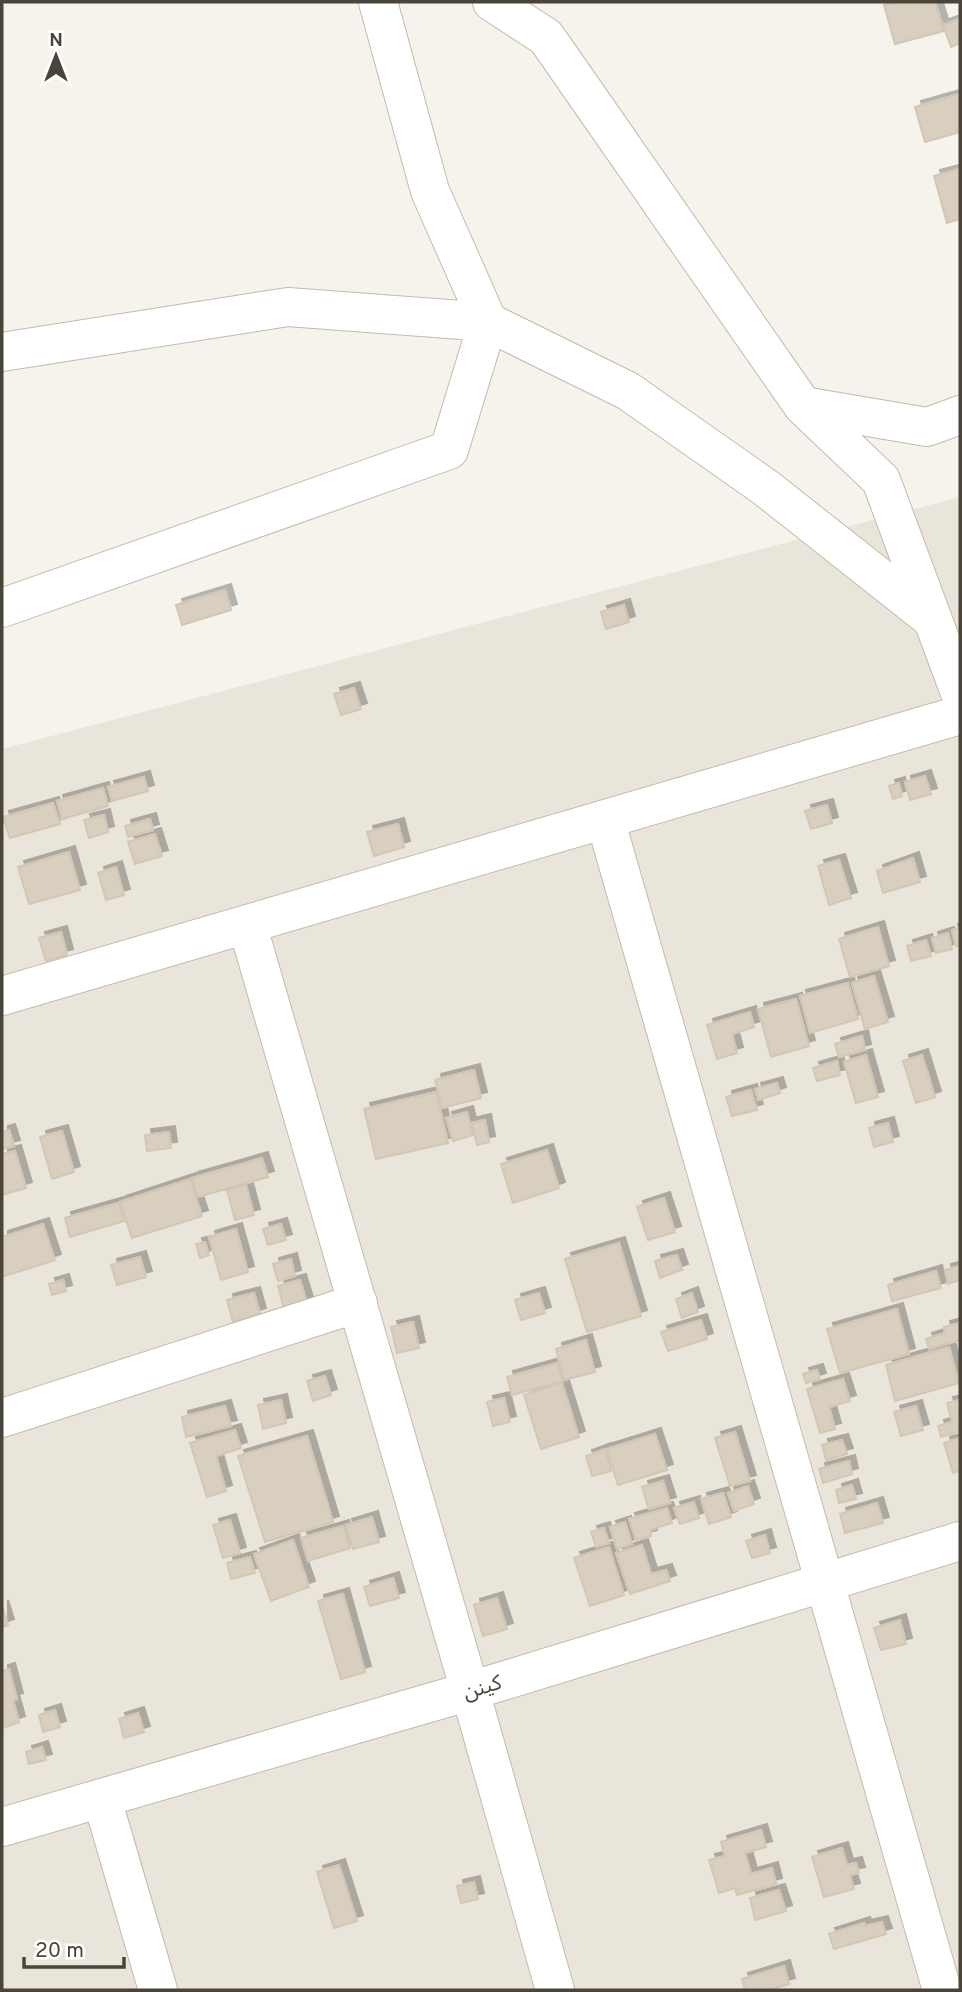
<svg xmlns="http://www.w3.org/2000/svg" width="962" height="1992" viewBox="0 0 962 1992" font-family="Overpass,'Noto Sans Arabic',sans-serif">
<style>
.residential{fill:#eae5da}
.building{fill:#d8cfc1;stroke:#d3c7b4;stroke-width:2;filter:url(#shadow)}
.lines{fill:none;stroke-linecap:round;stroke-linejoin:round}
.minor-casing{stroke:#c2bbae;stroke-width:40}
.minor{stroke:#fff;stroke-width:38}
.labels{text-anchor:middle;stroke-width:7;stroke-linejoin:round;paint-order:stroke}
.street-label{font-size:21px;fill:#4b4439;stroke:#fff}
</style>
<defs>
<filter id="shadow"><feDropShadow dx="6" dy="-6" stdDeviation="0" flood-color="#0004"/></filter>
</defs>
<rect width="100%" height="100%" fill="#f6f3ec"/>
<path class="residential" d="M960,497V1990H2V749Z"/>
<path class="building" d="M898,2H935L944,31L895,44L884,5Z
M960,19V43L951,47L943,25Z
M960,94V132L925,142L915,107Z
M960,169V219L947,223L934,176Z
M225,590L231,610L182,625L176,605Z
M624,605L629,622L606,629L601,612Z
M354,688L361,709L341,715L334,694Z
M925,776L931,794L910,800L905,782Z
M144,777L148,791L112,801L108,787Z
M899,783L902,796L893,799L889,786Z
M103,788L108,806L62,819L57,801Z
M53,803L60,824L10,838L3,817Z
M827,805L832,823L811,829L805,811Z
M104,815L108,832L89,838L84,820Z
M150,819L153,830L128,837L125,826Z
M398,824L404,847L374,856L367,832Z
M155,834L162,856L135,864L128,842Z
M69,852L80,890L29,904L18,867Z
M913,858L920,882L883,893L877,871Z
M839,860L851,898L829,905L818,866Z
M116,867L124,895L106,900L98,873Z
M878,927L889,966L850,977L839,939Z
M960,928V945L956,946L952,930Z
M61,932L67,955L46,961L39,938Z
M948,933L952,949L936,953L932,938Z
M926,940L931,956L911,961L907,946Z
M874,976L888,1022L865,1029L852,983Z
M848,983L858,1019L810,1033L800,996Z
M796,999L809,1046L771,1057L758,1009Z
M750,1012L754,1027L732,1034L737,1053L717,1059L707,1025Z
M862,1036L865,1050L839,1057L835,1044Z
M866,1055L878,1097L856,1103L844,1062Z
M922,1055L935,1097L916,1103L903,1061Z
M837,1061L840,1075L817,1081L813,1068Z
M474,1070L481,1098L442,1108L435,1080Z
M777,1083L780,1093L758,1100L755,1089Z
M751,1090L757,1110L732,1116L726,1097Z
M436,1092L448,1143L376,1159L364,1109Z
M467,1112L473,1135L453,1141L446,1118Z
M485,1120L489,1142L477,1145L472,1123Z
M888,1123L893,1142L874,1147L869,1128Z
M9,1130L14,1146L2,1149V1132Z
M62,1131L74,1172L52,1179L40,1137Z
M169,1132L171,1148L147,1151L145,1135Z
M547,1150L559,1188L513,1203L501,1164Z
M15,1151L26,1188L2,1195V1154Z
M262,1158L268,1177L198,1197L192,1178Z
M190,1179L202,1216L132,1238L120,1202Z
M246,1185L254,1215L235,1220L227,1190Z
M664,1198L675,1232L648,1240L637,1207Z
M118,1203L124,1221L70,1237L65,1218Z
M43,1224L55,1260L2,1277V1237Z
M281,1224L286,1240L268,1245L263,1229Z
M236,1229L248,1272L221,1280L209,1237Z
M205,1242L209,1255L200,1258L196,1244Z
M619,1243L641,1316L587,1332L565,1259Z
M677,1255L682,1270L660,1278L655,1261Z
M140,1257L146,1277L117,1285L111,1265Z
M291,1259L295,1276L278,1281L273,1264Z
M960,1266V1280L948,1284L945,1270Z
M936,1271L941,1288L892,1301L888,1285Z
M63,1280L66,1291L52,1295L49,1284Z
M300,1280L307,1303L284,1309L278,1286Z
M254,1293L260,1314L233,1322L227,1300Z
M539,1293L545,1313L521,1320L515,1300Z
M692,1293L698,1312L682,1318L676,1299Z
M897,1309L909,1354L840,1373L827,1329Z
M701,1320L707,1339L668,1351L661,1332Z
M413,1322L419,1348L397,1353L391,1327Z
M960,1323V1340L929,1349L926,1339L945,1333L944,1327Z
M586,1340L595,1372L564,1380L556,1349Z
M949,1347L959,1383L895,1401L886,1365Z
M557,1363L563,1381L512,1395L507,1377Z
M817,1370L820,1379L806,1383L803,1374Z
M325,1376L331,1395L313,1401L307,1381Z
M843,1379L850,1401L829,1407L835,1429L820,1433L807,1389Z
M562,1383L579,1437L541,1449L524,1395Z
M504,1398L510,1422L493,1426L487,1402Z
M281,1400L286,1423L263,1429L258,1405Z
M960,1400V1431L941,1437L938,1426L952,1422L947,1403Z
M225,1406L231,1426L186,1437L182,1417Z
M916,1406L923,1430L901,1436L894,1412Z
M235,1430L241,1448L216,1456L226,1491L207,1497L190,1443Z
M735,1432L750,1481L730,1486L715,1438Z
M655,1434L667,1470L618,1485L607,1449Z
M307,1436L333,1522L265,1542L238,1456Z
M960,1438V1471L953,1473L944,1443Z
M842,1440L847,1454L826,1460L822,1445Z
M605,1449L611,1471L592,1476L586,1456Z
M849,1461L852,1474L823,1483L819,1469Z
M663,1481L670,1503L649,1509L642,1487Z
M852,1485L856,1499L839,1503L836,1490Z
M748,1486L754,1504L734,1511L728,1493Z
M723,1493L731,1517L709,1524L701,1499Z
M694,1502L699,1518L680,1524L674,1508Z
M877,1503L883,1523L845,1533L840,1514Z
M667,1508L672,1523L650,1530L651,1536L636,1540L629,1519Z
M372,1517L379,1542L353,1549L346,1525Z
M230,1520L240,1553L223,1558L213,1525Z
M625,1522L632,1544L617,1549L610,1527Z
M343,1526L350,1548L308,1561L301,1538Z
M604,1528L609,1543L596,1547L591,1532Z
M765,1535L770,1553L752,1558L746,1541Z
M293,1540L309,1587L271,1601L254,1554Z
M642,1545L651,1574L666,1570L670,1581L630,1594L616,1553Z
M609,1547L624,1595L590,1606L574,1558Z
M250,1557L255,1573L231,1579L227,1563Z
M393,1578L399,1598L370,1606L364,1587Z
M343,1594L365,1672L341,1679L318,1601Z
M497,1598L507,1629L483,1636L474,1605Z
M2,1606L8,1625L2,1627Z
M900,1620L906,1644L881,1650L874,1628Z
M9,1669L17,1699L13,1700L19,1722L2,1728V1671Z
M55,1710L60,1727L43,1732L39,1715Z
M138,1713L144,1732L124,1738L119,1719Z
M42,1747L46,1760L29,1764L26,1752Z
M761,1830L766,1847L745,1853L751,1874L772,1868L776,1884L737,1895L735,1888L719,1893L709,1860L725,1856L721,1842Z
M842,1848L847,1865L856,1863L859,1873L850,1875L854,1889L824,1897L812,1857Z
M339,1865L357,1921L334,1928L317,1872Z
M474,1882L478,1899L461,1903L457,1886Z
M779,1890L786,1911L755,1920L750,1898Z
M882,1922L886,1934L834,1949L829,1934L864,1923L865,1926Z
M784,1966L789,1984L768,1990H745L742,1979Z"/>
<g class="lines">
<g class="minor-casing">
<path id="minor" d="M492,2L546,37L803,406L881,480L960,693
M2,352L288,307L488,322L628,391L766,488L932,619
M803,406L927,427L960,415
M2,608L449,450L488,322L430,191L378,2
M605,819L942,1990
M247,924L470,1691L555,1990
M2,996L960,715
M2,1418L358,1303
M102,1799L158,1990
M2,1827L470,1691L960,1541"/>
</g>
<use href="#minor" class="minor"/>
</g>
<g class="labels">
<g class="street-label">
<text transform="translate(482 1687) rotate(-17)" y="7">كينن</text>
</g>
</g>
<rect width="962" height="1992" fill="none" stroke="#4b4439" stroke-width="7"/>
<g transform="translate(56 56)" stroke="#ffffff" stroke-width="5" paint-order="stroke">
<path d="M0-5L12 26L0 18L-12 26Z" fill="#4b4439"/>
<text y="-10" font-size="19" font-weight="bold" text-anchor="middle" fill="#4b4439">N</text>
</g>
<path d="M24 1957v10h100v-10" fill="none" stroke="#4b4439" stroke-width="3.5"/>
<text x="35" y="1957" font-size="21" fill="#4b4439" stroke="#ffffff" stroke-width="5" paint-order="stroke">20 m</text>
</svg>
